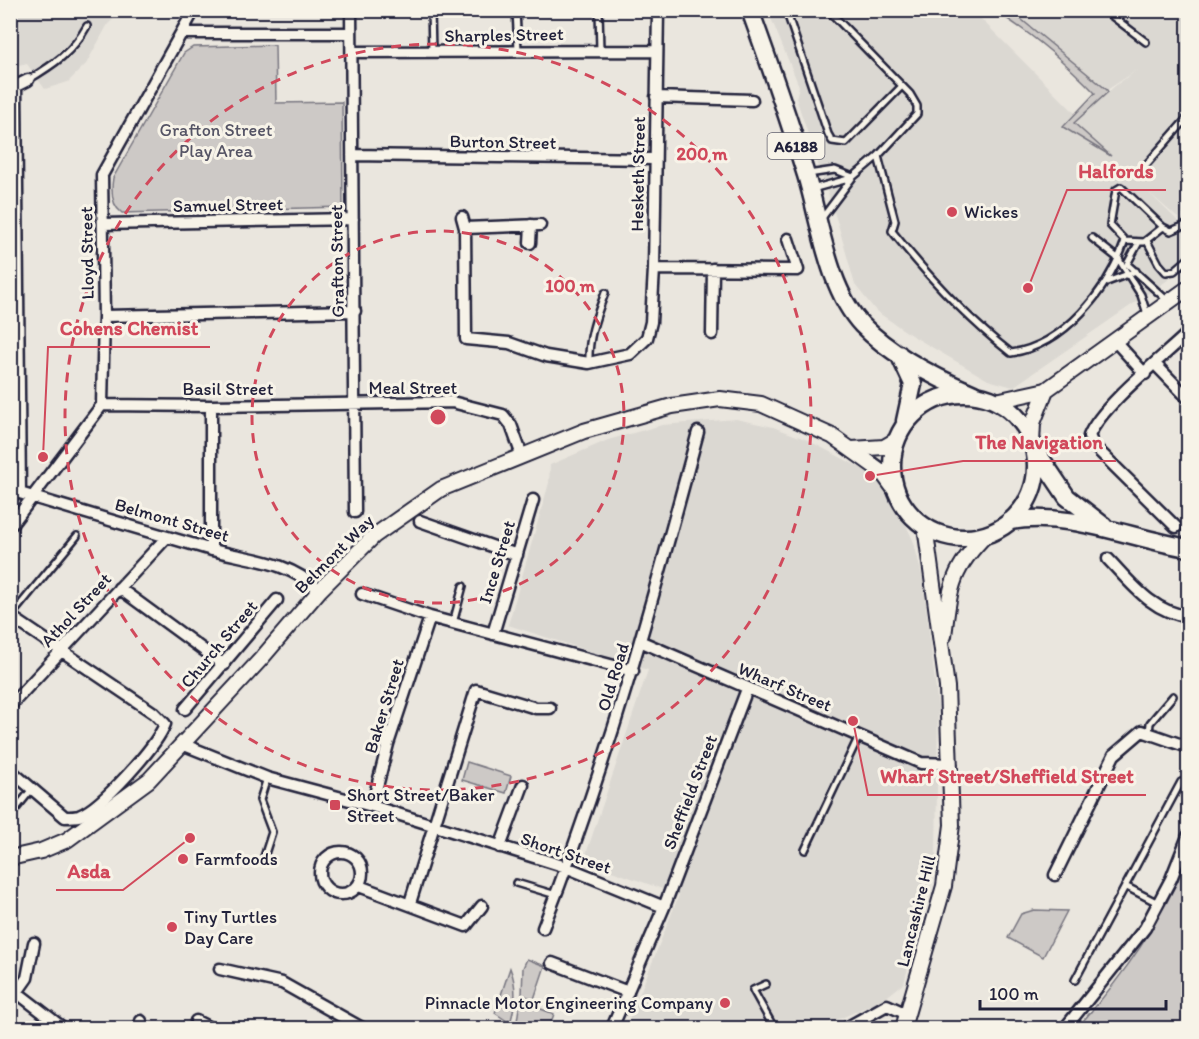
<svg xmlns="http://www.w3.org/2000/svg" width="1199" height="1039" viewBox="0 0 1199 1039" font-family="Itim,sans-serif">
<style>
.built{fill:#dbd8d2}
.green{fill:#cdc9c6;stroke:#787680;stroke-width:1.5}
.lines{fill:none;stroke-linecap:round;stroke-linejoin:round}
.lane-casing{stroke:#22223b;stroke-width:10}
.street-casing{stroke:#22223b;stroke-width:15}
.secondary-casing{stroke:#22223b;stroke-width:18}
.primary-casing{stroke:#22223b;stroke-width:21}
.lane{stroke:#f7f3e8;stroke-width:5}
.street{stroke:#f7f3e8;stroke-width:10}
.secondary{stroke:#f7f3e8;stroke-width:14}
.primary{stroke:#f7f3e8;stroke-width:16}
.ring{fill:none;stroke:#d1495b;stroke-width:3;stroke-dasharray:10 8}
.poi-dot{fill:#d1495b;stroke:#f7f3e8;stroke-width:2}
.labels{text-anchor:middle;stroke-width:6;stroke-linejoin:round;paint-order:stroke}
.shield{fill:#f7f3e8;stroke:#62616f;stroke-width:1.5}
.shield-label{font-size:16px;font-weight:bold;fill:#22223b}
.street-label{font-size:18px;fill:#22223b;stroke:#f7f3e8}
.park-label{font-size:18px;fill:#555465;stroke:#f7f3e8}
.poi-label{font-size:18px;fill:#22223b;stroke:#f7f3e8;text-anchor:start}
.centre{fill:#d1495b;stroke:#f7f3e8;stroke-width:3}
.ring-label{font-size:18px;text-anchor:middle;font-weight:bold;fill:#d1495b;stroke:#f7f3e8;stroke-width:6;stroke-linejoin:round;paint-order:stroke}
.leader{fill:none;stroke:#d1495b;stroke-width:2}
.callout-dot{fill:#d1495b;stroke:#f7f3e8;stroke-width:2}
.callout-label{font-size:20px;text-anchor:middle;font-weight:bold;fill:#d1495b;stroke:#f7f3e8;stroke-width:6;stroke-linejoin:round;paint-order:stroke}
</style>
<rect width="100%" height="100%" fill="#eae6de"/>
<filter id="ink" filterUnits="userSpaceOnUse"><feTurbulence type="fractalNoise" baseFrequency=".0167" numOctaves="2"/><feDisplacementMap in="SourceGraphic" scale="12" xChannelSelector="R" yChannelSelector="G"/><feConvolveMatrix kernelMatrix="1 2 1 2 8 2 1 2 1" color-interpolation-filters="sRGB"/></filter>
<g filter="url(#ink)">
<path class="built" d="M11,11H122L108,24L86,64L68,82L45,89L27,64L11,68Z
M768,11H973L1076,114L1063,127L1106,153L1074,123L1115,86L1137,70L1107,90L1011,11H1188V209L1179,219L1147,191L1179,222L1188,213V266L1013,387L988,380L911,335L876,311L855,285L838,224L796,98L799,86Z
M736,419L773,427L805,439L863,469L887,486L913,540L923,579L938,707L936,858L904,983L884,999L819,1028H626L679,895L595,865L588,860L586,854L648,670L508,625L549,483L550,465L608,440L662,425Z"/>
<path class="green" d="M995,11H1011L1107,90L1108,92L1074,123L1111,156L1063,127L1095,93C1064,61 1033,34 995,11Z
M275,45L276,103L342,102L343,207L122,213C111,205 111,190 113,178L184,53L193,47Z
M467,762L511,776L506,793L462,780Z
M1188,857V1028H1077C1124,975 1161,923 1188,857Z
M1034,910L1067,911L1043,957L1008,938L1021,914Z
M527,959L545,966L534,999L522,995L523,968Z
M510,968C517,985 516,1002 511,1020L507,1021L495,1013Z
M520,1001L554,1014L549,1028H516Z"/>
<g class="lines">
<g class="lane-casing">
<path id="lane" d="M431,10L432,52
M516,10L518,50
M599,10L600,51
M786,10L828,134L832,141L846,143L902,86
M1104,10L1146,42
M28,80C53,65 73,52 87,26
M878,156L895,221L892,231C926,274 969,320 1011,353C1065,345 1108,290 1125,241L1110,225L1116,190L1121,187L1163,227L1144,242L1125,241
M1145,166L1188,117
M808,174L835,170L853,177
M812,189L852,178
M822,218L853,177L878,156L917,114V106L910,94L828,10
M1163,227L1171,231L1188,224
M1092,238L1120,260
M1147,241L1159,264L1166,272L1174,271L1188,259
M1138,244L1127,264L1169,302
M1119,260L1141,295L1147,314
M1107,282L1136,271
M589,363C588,337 596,317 605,293
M11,616L77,536
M453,623L463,586
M1149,733L1150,723L1173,696
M10,816L32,789
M805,850L859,736
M263,860L272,832L260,800L267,778
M516,883L556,895
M1125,886L1158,903
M1075,980L1181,782
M766,984L753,990L774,1028"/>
</g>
<g class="street-casing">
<path id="street" d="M351,10L355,512
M181,33H351
M352,52L657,51
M656,97L752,100
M352,155L654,159
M462,217L465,228L466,339L509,343L546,356L589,363L630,354L647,338L651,322L654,269L658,10
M103,224L353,219
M465,228L540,225
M530,243L531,225
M654,269L798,270L788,239
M104,316L355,311
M712,334L713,269
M1115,341L1145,374
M1155,364L1188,398
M102,405L211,406L452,402L503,415L511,425L520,450
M211,406V550
M10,490C75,510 140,529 205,548C251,561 282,558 320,590
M20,493L16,86L28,80
M420,521L517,555
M12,524L102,405L104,316L102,175L194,10
M1176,527L1094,446L1089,436C1101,406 1163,357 1188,333
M1108,559C1131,583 1153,613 1188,616
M119,588L224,665
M362,594L430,617L633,671
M10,616L154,713L165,724C156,747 102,807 79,816C75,817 69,817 65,817L10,770
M493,634L533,500
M642,642L921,763L951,764
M10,706L167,537
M185,709L277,600
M182,744L267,778L372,806L566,867L664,907
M372,806L388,744L430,617
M500,847L523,785
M320 873a21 21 0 1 1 42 0a21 21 0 1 1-42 0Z
M1055,875L1114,755L1142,731L1188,747
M359,886L466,926L482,906
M410,903L476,690L536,708H550
M543,928C607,766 653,600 698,432
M552,963L628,992
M220,969L282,983L362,1028
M10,987L63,1028
M10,1002L27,978L34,943
M196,1021L210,1028
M140,1028L141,1021
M612,1028L664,907L747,689
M846,1028L887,1005L907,1014
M1065,1028L1145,928L1171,879L1188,836"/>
</g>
<g class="secondary-casing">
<path id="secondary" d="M996,401L1046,390L1188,288
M1032,444L1033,423L1046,390
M852,449L884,447L896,440
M944,636C950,588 951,569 987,534
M10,858L41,851L67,840L149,780L261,659L320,590L374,536L441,489L584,431L672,406L720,399L761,404L832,436L881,471L897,493
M903,1028L944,886L952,825L947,687L925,526"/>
</g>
<g class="primary-casing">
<path id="primary" d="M750,10C770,65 789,120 806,175C820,221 828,289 862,325C891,355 936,378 974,394
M899,354L913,384L905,421
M892 466a72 72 0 1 1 144 0a72 72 0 1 1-144 0Z
M1036,451L1067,497L1104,526
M1010,521C1072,511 1128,538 1188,548"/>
</g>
<use href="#lane" class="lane"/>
<use href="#street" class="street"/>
<use href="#secondary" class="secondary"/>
<use href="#primary" class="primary"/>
</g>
</g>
<g class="ring">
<circle cx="438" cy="417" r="186"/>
<circle cx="438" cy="417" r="373"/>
</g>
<g class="poi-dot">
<circle cx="952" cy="212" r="6"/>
<rect x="329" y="799" width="12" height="12" rx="3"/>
<circle cx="183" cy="859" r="6"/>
<circle cx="172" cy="927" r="6"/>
<circle cx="725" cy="1003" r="6"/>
</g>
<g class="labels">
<rect class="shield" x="767.5" y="133" width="57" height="26" rx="4.5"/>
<g class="shield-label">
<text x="796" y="152">A6188</text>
</g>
<g class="street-label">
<text transform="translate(504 35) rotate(-1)" y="6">Sharples Street</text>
<text transform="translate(503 142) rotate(1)" y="6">Burton Street</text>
<text transform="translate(638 174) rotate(-89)" y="6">Hesketh Street</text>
<text transform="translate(228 205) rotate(-1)" y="6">Samuel Street</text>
<text transform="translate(87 253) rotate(-91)" y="6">Lloyd Street</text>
<text transform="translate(337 261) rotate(-91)" y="6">Grafton Street</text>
<text x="413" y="394">Meal Street</text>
<text x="228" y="395">Basil Street</text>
<text transform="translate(172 520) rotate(16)" y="6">Belmont Street</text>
<text transform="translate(334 554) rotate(-45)" y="6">Belmont Way</text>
<text transform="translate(497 562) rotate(-73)" y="6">Ince Street</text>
<text transform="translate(76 610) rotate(-47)" y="6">Athol Street</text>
<text transform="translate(219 644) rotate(-50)" y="6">Church Street</text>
<text transform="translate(613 677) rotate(-73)" y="6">Old Road</text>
<text transform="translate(785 687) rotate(23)" y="6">Wharf Street</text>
<text transform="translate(384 706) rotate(-73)" y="6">Baker Street</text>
<text transform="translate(690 792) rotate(-69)" y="6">Sheffield Street</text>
<text transform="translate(566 853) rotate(19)" y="6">Short Street</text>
<text transform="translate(916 911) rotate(-76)" y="6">Lancashire Hill</text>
</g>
<g class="park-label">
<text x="216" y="136">Grafton Street<tspan x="216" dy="21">Play Area</tspan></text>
</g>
<g class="poi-label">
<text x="964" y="218">Wickes</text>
<text x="347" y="801">Short Street/Baker<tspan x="347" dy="21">Street</tspan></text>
<text x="195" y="865">Farmfoods</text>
<text x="184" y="923">Tiny Turtles<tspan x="184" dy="21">Day Care</tspan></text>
<text x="713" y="1009" text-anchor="end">Pinnacle Motor Engineering Company</text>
</g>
</g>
<circle cx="438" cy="417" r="9" class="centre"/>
<g class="ring-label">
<text x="702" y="160">200 m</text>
<text x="570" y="292">100 m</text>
</g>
<path class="leader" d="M1028 288L1067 190H1166M43 457L48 347H210M870 476L963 461H1116M853 721L868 795H1146M190 838L123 890H56"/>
<g class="callout-dot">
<circle cx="1028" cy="288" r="6"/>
<circle cx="43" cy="457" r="6"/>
<circle cx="870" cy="476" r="6"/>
<circle cx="853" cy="721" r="6"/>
<circle cx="190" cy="838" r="6"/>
</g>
<g class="callout-label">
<text x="1116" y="178">Halfords</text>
<text x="129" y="335">Cohens Chemist</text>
<text x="1039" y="449">The Navigation</text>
<text x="1007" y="783">Wharf Street/Sheffield Street</text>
<text x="89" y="878">Asda</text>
</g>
<rect width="1199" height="1039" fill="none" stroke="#f7f3e8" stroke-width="36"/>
<rect x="18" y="18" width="1163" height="1003" fill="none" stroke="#22223b" stroke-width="2" filter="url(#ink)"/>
<path d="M980 1000v9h186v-9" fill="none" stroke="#22223b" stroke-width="3"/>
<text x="989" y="1000" font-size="18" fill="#22223b" stroke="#f7f3e8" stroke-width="4.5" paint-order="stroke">100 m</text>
</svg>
